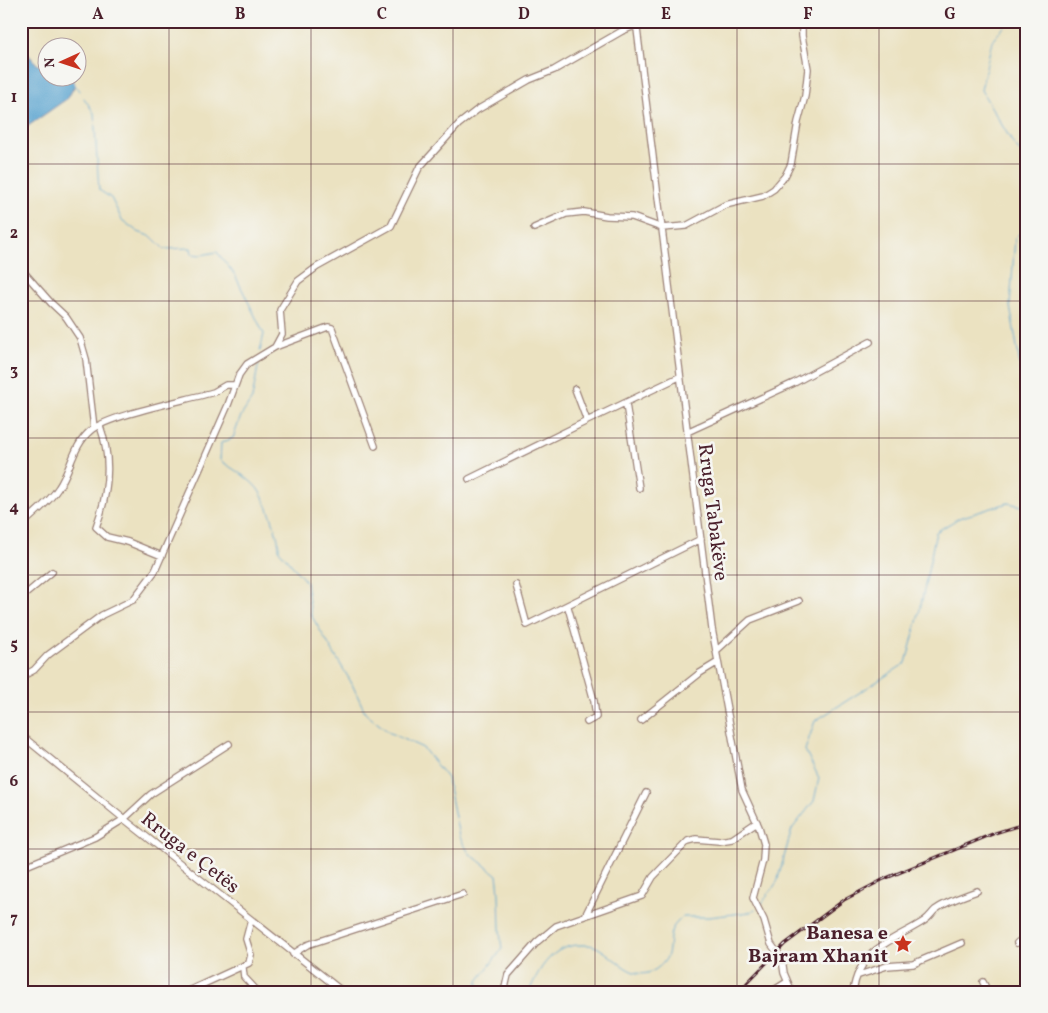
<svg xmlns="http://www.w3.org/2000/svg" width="1048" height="1013" viewBox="0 0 1048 1013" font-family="Vollkorn,serif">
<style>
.water{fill:#57a2cf;stroke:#50607d}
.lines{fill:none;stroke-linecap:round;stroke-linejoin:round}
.stream{stroke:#57a2cf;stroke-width:1}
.minor-casing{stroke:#9a8076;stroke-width:8}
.minor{stroke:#fff;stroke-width:5.5}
.rail-casing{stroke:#4a1f2b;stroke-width:3}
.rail{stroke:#f6f6f2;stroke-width:1;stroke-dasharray:4;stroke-linecap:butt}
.grid{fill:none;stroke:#4a1f2b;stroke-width:1;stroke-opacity:0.55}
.labels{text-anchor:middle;stroke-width:5;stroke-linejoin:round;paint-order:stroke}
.street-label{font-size:20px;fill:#4a1f2b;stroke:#f6f6f2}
.poi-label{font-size:20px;font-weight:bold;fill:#4a1f2b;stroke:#f6f6f2;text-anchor:end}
.neatline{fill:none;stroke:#4a1f2b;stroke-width:2}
.grid-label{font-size:16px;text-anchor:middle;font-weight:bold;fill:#4a1f2b}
</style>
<rect width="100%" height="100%" fill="#f6f6f2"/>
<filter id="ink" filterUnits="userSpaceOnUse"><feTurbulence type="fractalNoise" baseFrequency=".02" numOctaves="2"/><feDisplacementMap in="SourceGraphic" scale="10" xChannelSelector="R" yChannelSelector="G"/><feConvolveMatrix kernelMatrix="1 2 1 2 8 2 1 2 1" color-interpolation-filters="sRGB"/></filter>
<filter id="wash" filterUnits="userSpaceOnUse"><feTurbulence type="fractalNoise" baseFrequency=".0096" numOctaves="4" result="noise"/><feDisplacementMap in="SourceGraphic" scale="20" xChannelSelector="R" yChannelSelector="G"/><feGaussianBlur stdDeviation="1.12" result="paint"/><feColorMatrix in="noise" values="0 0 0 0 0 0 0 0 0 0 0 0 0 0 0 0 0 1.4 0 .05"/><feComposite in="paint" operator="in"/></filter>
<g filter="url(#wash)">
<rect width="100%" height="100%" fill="#ebe2c1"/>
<path class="water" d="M21,47L38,65L47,67L48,78H72L75,85L68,98L21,131Z"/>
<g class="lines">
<path class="stream" d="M1009,21L992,41L981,90L1014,145L1027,159
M75,85L79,91
M84,98L94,113L99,190L111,198L122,220L138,232L152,237L164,249L191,248L192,254L201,255L217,252L235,275L264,334L260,351
M1027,226L1015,238L1010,306L1022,376L1027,384
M259,361L252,399L241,416L233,438L221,443L220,460C232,469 248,477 257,488C266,499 280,537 279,550L306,582L311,615L351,682L366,714L390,733L423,748L447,778L459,836L469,853L497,875C501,900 498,924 502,949L478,981V992
M760,906L777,882L792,829L814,801L819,778L805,750L815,721L906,663L919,614L936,532L959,518L1008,503L1027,507
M529,992C539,968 553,944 582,945C586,945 591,945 594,946C615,954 635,990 661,965C673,954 667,942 672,929C674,925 679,921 682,917H709L750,912L755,909"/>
</g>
</g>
<g filter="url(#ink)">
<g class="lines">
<g class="minor-casing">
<path id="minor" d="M636,21L712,629L742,790L759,827L764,844L763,860L753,898L764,920L771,944L782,959L784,973L792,992
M534,228L566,214L584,212L607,216L632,217L662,228L686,226L725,205L763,196L774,189L785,176L791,164L798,122L805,96L808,69L802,36V26L806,21
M21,269L51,303L66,317L80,338L86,359L94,428
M275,347L328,327L332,328L375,446
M575,389L587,421L679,377
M626,404L639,488
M100,426C112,459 108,495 96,527L107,537L128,542L162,556
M687,432L794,383L870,342
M469,479L587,421
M21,526C34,513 49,503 59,487C71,469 73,446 90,431C108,415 187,400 214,392L226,385H235
M516,585L527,625L701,539
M21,598L52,572
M568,607L594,701L596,717L587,722
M716,651L750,620L799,601
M21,677L34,670L48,655L102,615L133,600L155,571L228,405L239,375L247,364L275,347L282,334L280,310L298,281L317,267L391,226L419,168L459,124L477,110L529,80L554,70L622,31L637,25
M641,720L700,673L718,662
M21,735L124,819L343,992
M21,868L95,837L124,819L151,794L229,744
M586,914L646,793
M1017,943L1027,935
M293,954L307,945L463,894
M243,968L244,977L258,992
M859,975L887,966L913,964L962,943
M983,982L988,992
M186,992L249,963L251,955L246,939L251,920
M504,992L508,975L537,942L556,926L642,896L653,877L688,841L696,839L719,841L732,839L757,822
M771,992L787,982
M853,992C859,948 893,941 924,921C929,918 931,914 935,910C947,901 964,896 977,891"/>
</g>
<use href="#minor" class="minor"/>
<g class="rail-casing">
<path id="rail" d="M738,992L785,944L844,900L884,879L995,833L1027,823"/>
</g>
<use href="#rail" class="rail"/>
</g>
</g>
<path class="grid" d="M169,21V992M311,21V992M453,21V992M595,21V992M737,21V992M879,21V992M21,164H1027M21,301H1027M21,438H1027M21,575H1027M21,712H1027M21,849H1027"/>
<defs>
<g id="sight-bare" transform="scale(1.5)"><path d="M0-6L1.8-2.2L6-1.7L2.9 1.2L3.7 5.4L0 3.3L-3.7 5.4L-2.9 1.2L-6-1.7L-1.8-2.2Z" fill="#c8321e" stroke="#f6f6f2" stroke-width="2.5" paint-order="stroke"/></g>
</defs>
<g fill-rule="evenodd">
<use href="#sight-bare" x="903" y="944"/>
</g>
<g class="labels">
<g class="street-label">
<text transform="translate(714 512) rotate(83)" y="7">Rruga Tabakëve</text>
<text transform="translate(191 852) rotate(38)" y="7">Rruga e Çetës</text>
</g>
<g class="poi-label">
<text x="888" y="939">Banesa e<tspan x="888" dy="23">Bajram Xhanit</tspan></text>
</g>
</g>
<rect width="1048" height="1013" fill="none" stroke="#f6f6f2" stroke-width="55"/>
<g transform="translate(62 62) rotate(267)"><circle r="24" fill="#f6f6f2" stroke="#b1a0a2"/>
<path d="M0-4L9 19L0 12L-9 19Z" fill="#c8321e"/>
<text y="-8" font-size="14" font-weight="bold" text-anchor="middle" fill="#4a1f2b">N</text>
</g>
<rect x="28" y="28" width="992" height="958" class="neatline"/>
<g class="grid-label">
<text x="98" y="19">A</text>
<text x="240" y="19">B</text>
<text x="382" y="19">C</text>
<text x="524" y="19">D</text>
<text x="666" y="19">E</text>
<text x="808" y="19">F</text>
<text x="950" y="19">G</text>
<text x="14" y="102">1</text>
<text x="14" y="238">2</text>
<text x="14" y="375">3</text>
<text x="14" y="512">4</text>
<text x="14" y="649">5</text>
<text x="14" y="786">6</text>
<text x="14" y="923">7</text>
</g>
</svg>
